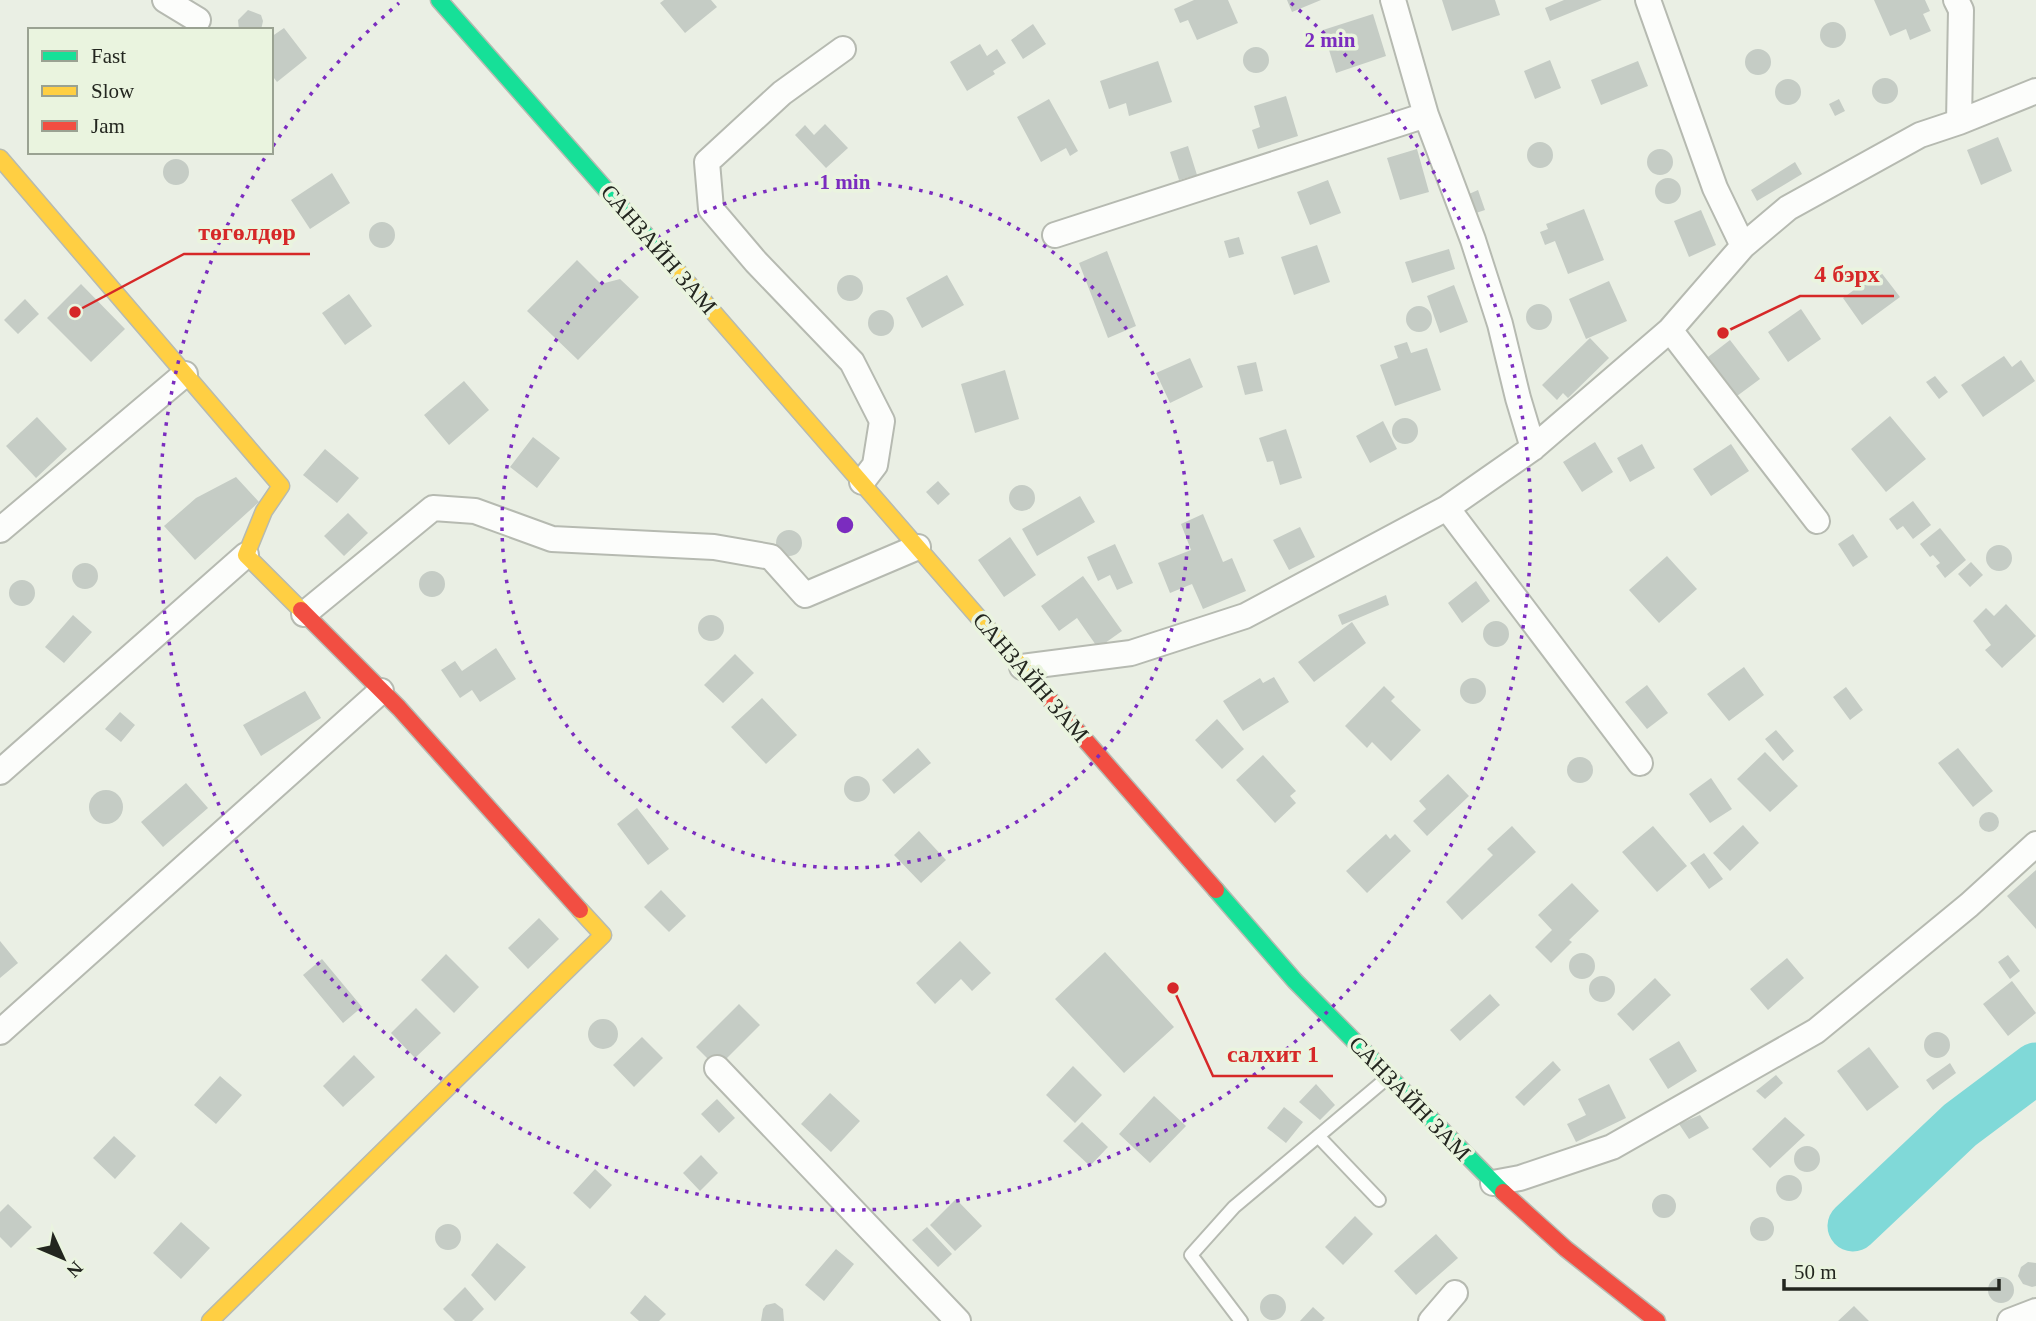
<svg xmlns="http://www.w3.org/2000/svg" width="2036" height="1321" viewBox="0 0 2036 1321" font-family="'Times New Roman',serif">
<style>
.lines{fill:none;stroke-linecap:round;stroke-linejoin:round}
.river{stroke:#80d9d8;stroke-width:51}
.building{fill:#c5ccc5}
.lane-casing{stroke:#b6bab1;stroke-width:16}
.street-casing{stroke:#b6bab1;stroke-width:28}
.fast-casing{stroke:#b6bab1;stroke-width:19}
.slow-casing{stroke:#b6bab1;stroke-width:19}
.jam-casing{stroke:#b6bab1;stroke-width:19}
.lane{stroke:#fcfdfb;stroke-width:12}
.street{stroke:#fcfdfb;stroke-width:24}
.fast{stroke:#16e098;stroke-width:16}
.slow{stroke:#ffcf43;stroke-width:16}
.jam{stroke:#f24e42;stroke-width:16}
.ring{fill:none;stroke:#7b2cbf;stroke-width:3.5;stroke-dasharray:3.5 7}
.labels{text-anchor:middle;stroke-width:7;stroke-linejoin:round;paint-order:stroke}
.street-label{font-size:23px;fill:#23261f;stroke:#eaf4df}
.centre{fill:#7b2cbf;stroke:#eaf4df;stroke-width:3.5}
.ring-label{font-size:21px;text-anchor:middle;font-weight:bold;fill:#7b2cbf;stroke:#eaf4df;stroke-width:7;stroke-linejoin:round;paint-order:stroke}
.leader{fill:none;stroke:#d62828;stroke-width:2.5}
.callout-dot{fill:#d62828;stroke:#eaf4df;stroke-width:2.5}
.callout-label{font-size:24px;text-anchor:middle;font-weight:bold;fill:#d62828;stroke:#eaf4df;stroke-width:7;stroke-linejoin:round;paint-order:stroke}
</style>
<rect width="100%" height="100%" fill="#eaefe4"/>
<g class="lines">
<path class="river" d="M1853,1226L1960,1125L2036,1068"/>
</g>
<path class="building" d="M664,0H711L717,7L685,33L660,3Z
M1194,0H1228L1238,23L1197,40L1188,20L1180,23L1174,9Z
M1287,0H1321L1292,12Z
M1442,0H1495L1500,15L1452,31Z
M1564,0H1602L1550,21L1545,8Z
M1874,0H1925L1930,11L1923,14L1931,31L1910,40L1906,29L1890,36Z
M248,10L261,15L263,21L261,30H239L238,20Z
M1373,14L1386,56L1336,73L1323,30Z
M1820 35a13 13 0 1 1 26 0a13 13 0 1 1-26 0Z
M1033,24L1046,44L1023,59L1011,40Z
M284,28L307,58L277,82L271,74V37Z
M980,44L987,56L997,49L1006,63L993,71L995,74L967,91L950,62Z
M1243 60a13 13 0 1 1 26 0a13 13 0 1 1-26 0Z
M1745 62a13 13 0 1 1 26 0a13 13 0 1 1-26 0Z
M1550,60L1561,88L1535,99L1524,71Z
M1158,61L1172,102L1129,116L1126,103L1109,109L1100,81Z
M1638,61L1648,86L1601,105L1591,80Z
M1872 91a13 13 0 1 1 26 0a13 13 0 1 1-26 0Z
M1775 92a13 13 0 1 1 26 0a13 13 0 1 1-26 0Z
M1286,96L1298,136L1258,149L1252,130L1260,127L1254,106Z
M1049,99L1078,151L1070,156L1066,148L1041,162L1017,117Z
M1839,99L1845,111L1835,116L1829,104Z
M825,124L848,148L826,168L795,135L805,125L814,135Z
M1998,137L2012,171L1981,185L1967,150Z
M1527 155a13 13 0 1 1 26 0a13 13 0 1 1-26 0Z
M1188,146L1197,175L1179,180L1170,152Z
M1417,149L1429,192L1400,200L1387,158Z
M1647 162a13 13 0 1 1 26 0a13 13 0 1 1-26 0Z
M163 172a13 13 0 1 1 26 0a13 13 0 1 1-26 0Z
M1795,162L1802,174L1757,201L1751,190Z
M332,173L350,203L310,229L291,200Z
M1655 191a13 13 0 1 1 26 0a13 13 0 1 1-26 0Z
M1328,180L1341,213L1310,225L1297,192Z
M1478,190L1485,210L1476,213L1469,194Z
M1584,209L1604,260L1568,274L1555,241L1545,245L1540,232L1548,229L1546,224Z
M1701,210L1716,245L1689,257L1674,221Z
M369 235a13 13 0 1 1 26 0a13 13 0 1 1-26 0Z
M1239,237L1244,254L1229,258L1224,241Z
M1317,245L1330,282L1294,295L1281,257Z
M1449,249L1455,269L1412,283L1405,262Z
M1107,251L1136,326L1108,338L1079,263Z
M577,260L601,284L620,279L639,297L578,360L527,311Z
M1880,271L1900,297L1862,325L1843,298Z
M947,275L964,305L922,328L906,298Z
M837 288a13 13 0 1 1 26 0a13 13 0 1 1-26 0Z
M1609,281L1627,321L1586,339L1569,299Z
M81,284L125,329L91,362L47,318Z
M1454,285L1468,322L1440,333L1427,296Z
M349,294L372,326L345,345L322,313Z
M25,299L39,314L18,334L4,320Z
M1526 317a13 13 0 1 1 26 0a13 13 0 1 1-26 0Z
M1406 319a13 13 0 1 1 26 0a13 13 0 1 1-26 0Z
M1801,309L1821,339L1788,362L1768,332Z
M868 323a13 13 0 1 1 26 0a13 13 0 1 1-26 0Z
M1590,338L1609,358L1568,398L1563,393L1557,400L1542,385Z
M1730,340L1760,379L1737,396L1708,357Z
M1407,342L1411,353L1427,348L1441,390L1395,406L1380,365L1398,358L1394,346Z
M2004,356L2012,367L2021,360L2035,381L1983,417L1961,385Z
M1190,358L1203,387L1170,403L1156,373Z
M1256,362L1263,391L1245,395L1237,366Z
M1005,370L1019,419L975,433L961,384Z
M1935,376L1948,392L1939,399L1926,382Z
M464,381L489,410L449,445L424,415Z
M1890,416L1926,459L1886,492L1851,449Z
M37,417L67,449L36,478L6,446Z
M1392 431a13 13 0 1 1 26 0a13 13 0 1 1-26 0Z
M1383,421L1397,449L1370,463L1356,436Z
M1286,429L1302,478L1280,485L1273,461L1267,462L1259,438Z
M533,437L560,458L537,488L510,467Z
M1595,442L1613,472L1582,492L1563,462Z
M1642,444L1655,468L1630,482L1617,458Z
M1731,444L1749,471L1711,496L1693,469Z
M325,449L359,478L337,503L303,475Z
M236,477L259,502L195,560L164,526L196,498Z
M938,481L950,494L938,505L926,492Z
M1009 498a13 13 0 1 1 26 0a13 13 0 1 1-26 0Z
M1080,496L1095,522L1037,556L1022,529Z
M1913,501L1931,525L1913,539L1903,526L1897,530L1889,519Z
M348,513L368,533L344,556L324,536Z
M1203,514L1223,562L1232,558L1246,591L1203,609L1192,584L1170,593L1158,563L1191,550L1181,524Z
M1300,527L1315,557L1289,570L1273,540Z
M1940,528L1966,560L1945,578L1936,566L1940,563L1933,555L1930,557L1920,544Z
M776 543a13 13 0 1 1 26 0a13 13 0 1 1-26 0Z
M1853,534L1868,557L1853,567L1838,544Z
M1010,537L1036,575L1004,597L978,560Z
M1115,544L1133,583L1117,590L1110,575L1098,581L1087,557Z
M1986 558a13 13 0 1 1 26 0a13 13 0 1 1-26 0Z
M1667,556L1697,589L1659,623L1629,590Z
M1971,562L1983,575L1970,587L1958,574Z
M72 576a13 13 0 1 1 26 0a13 13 0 1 1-26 0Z
M419 584a13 13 0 1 1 26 0a13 13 0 1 1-26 0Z
M1083,576L1122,631L1098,648L1077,618L1059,631L1041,606Z
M9 593a13 13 0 1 1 26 0a13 13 0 1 1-26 0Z
M1476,581L1490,601L1462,623L1448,603Z
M1386,595L1389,605L1342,625L1338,615Z
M2006,604L2036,636L2002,668L1985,650L1991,645L1973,621L1986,608L1994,616Z
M73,615L92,632L64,663L45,647Z
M698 628a13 13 0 1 1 26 0a13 13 0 1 1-26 0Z
M1483 634a13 13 0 1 1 26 0a13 13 0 1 1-26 0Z
M1352,622L1366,643L1314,682L1298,662Z
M496,648L516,679L480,702L472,690L460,698L441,670L455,661L462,671Z
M735,654L754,673L723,703L704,685Z
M1744,667L1764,695L1729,721L1707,694Z
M1274,677L1289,702L1243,731L1223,701L1260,678L1263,683Z
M1460 691a13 13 0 1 1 26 0a13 13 0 1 1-26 0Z
M1647,685L1668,713L1647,729L1625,702Z
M1384,686L1395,697L1391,701L1421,730L1391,761L1372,742L1367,748L1345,726Z
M1846,687L1863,710L1850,720L1833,697Z
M305,691L321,718L261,756L243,725Z
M762,698L797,735L766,764L731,727Z
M120,712L135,725L121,742L105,729Z
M1217,719L1244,749L1222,769L1195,740Z
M1776,730L1794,751L1783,761L1765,739Z
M918,748L931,763L894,794L882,780Z
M1958,748L1993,791L1973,807L1938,763Z
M1765,752L1798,786L1770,812L1737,779Z
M1263,755L1296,791L1290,796L1296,803L1275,823L1236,780Z
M1567 770a13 13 0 1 1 26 0a13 13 0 1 1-26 0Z
M1448,774L1469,796L1427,836L1413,821L1426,809L1419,801Z
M844 789a13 13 0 1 1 26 0a13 13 0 1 1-26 0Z
M1711,778L1732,809L1710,823L1689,794Z
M186,783L208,808L163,847L141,822Z
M89 807a17 17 0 1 1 34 0a17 17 0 1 1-34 0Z
M637,808L669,849L648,865L617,824Z
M1979 822a10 10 0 1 1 20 0a10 10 0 1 1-20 0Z
M1743,825L1759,843L1730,871L1713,853Z
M1512,826L1536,852L1462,920L1446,902L1493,855L1487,849Z
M1653,826L1687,866L1657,892L1622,852Z
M919,831L946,860L921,883L894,855Z
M1386,834L1390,839L1395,834L1411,851L1367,893L1346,871Z
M1704,853L1723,879L1709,889L1690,863Z
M2036,870V929L2007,896Z
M1572,883L1599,911L1569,940L1572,942L1551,963L1535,947L1552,930L1538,915Z
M661,890L686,916L669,932L644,907Z
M539,918L559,939L528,969L508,948Z
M0,941L18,963L0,978Z
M960,941L991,973L972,991L961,979L935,1004L916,983Z
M1105,952L1174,1027L1124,1073L1055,999Z
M1569 966a13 13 0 1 1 26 0a13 13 0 1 1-26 0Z
M446,954L479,987L454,1013L421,980Z
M2008,955L2020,971L2010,979L1998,962Z
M1787,958L1804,978L1768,1010L1750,989Z
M322,959L362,1007L343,1023L303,975Z
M1589 989a13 13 0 1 1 26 0a13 13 0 1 1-26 0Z
M1655,978L1671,995L1633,1031L1617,1014Z
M2012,981L2036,1013L2008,1036L1983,1004Z
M1490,994L1500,1005L1460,1041L1450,1030Z
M739,1004L760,1025L717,1068L696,1047Z
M416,1008L441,1033L415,1058L391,1033Z
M588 1034a15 15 0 1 1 30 0a15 15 0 1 1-30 0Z
M1924 1045a13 13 0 1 1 26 0a13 13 0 1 1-26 0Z
M642,1037L663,1058L634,1087L613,1065Z
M1679,1041L1697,1071L1668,1089L1649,1059Z
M1869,1047L1899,1087L1867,1111L1837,1071Z
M354,1055L375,1077L343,1107L323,1086Z
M1553,1061L1561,1070L1524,1106L1515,1097Z
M1950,1063L1956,1073L1933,1090L1926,1080Z
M1073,1066L1102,1095L1075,1123L1046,1095Z
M1776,1075L1783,1083L1765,1099L1756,1091Z
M220,1076L242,1095L216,1124L194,1105Z
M1316,1084L1335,1105L1320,1120L1299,1102Z
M1609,1084L1626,1118L1576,1142L1567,1124L1586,1115L1578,1099Z
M830,1093L860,1121L831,1152L801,1124Z
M1154,1096L1186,1126L1150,1163L1119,1134Z
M717,1099L735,1118L719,1133L701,1114Z
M1284,1107L1303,1122L1286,1143L1267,1128Z
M1700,1115L1709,1128L1689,1139L1679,1124Z
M1785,1117L1805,1135L1770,1168L1752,1149Z
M1082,1122L1108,1147L1090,1166L1063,1141Z
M114,1136L136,1156L115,1179L93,1158Z
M1794 1159a13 13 0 1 1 26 0a13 13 0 1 1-26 0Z
M701,1155L718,1173L700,1191L683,1173Z
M595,1169L612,1185L590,1209L573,1193Z
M1776 1188a13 13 0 1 1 26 0a13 13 0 1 1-26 0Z
M1652 1206a12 12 0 1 1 24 0a12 12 0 1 1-24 0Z
M956,1199L982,1226L955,1251L930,1225Z
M8,1204L32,1227L11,1248L0,1237V1212Z
M1355,1216L1373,1234L1343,1265L1325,1247Z
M1750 1229a12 12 0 1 1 24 0a12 12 0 1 1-24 0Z
M181,1222L210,1248L181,1279L153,1253Z
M435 1237a13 13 0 1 1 26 0a13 13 0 1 1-26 0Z
M927,1227L952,1254L938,1267L912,1240Z
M1436,1234L1458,1258L1416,1295L1394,1271Z
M497,1243L526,1267L495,1301L471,1275Z
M836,1249L854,1264L824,1301L805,1285Z
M2028,1262L2036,1263V1286L2032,1287L2023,1284L2018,1276L2021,1267Z
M1988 1290a13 13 0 1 1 26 0a13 13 0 1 1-26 0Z
M465,1287L484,1309L472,1321H455L443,1309Z
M1260 1307a13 13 0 1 1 26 0a13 13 0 1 1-26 0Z
M645,1295L666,1314L659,1321H639L630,1313Z
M775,1303L783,1309L784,1321H761L763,1309L766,1305Z
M1854,1306L1869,1321H1838Z
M1313,1307L1325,1318L1322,1321H1300Z"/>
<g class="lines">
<g class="lane-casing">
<path id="lane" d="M1318,1136L1379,1200
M1241,1321L1191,1255L1234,1207L1386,1079"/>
</g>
<g class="street-casing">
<path id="street" d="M165,0L198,20
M1393,0L1426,115L1473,240L1500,324L1518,398L1533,448
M1648,0L1715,188L1743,246
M1956,0L1961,10L1959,122
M843,49L782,93L707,162L711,209L756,262L852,362L882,421L875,465L862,482
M1055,235L1426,115
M1670,330L1817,521
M1447,508L1640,763
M0,530L185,374
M304,614L433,508L475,511L552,539L714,547L771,557L805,595L918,547
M1022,667L1131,653L1245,616L1447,508L1533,448L1670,330L1743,246L1788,208L1920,135L1959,122L2036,91
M0,772L246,555
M0,1032L381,691
M717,1068L958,1321
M1493,1183L1520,1178L1612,1147L1816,1031L1969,905L2036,844
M1431,1321L1455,1293
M2010,1321L2036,1311"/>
</g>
<g class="fast-casing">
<path id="fast" d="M439,0L661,252
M1216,890L1295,981L1503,1192"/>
</g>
<g class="slow-casing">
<path id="slow" d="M0,158L281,486L264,511L246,555L301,610
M661,252L1032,679
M210,1321L603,935L580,910"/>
</g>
<g class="jam-casing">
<path id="jam" d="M301,610L399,708L580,910
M1032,679L1216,890
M1503,1192L1566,1249L1657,1321"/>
</g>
<use href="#lane" class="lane"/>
<use href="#street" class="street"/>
<use href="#fast" class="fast"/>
<use href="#slow" class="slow"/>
<use href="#jam" class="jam"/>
</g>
<g class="ring">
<circle cx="845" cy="525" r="343"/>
<path d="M273 146A686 686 0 0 1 399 3M1291 3A686 686 0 1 1 266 156"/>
</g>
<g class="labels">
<g class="street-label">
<text transform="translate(659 249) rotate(49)" y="8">САНЗАЙН ЗАМ</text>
<text transform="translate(1031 677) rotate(49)" y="8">САНЗАЙН ЗАМ</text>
<text transform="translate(1410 1098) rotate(46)" y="8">САНЗАЙН ЗАМ</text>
</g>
</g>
<circle cx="845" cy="525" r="10" class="centre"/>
<g class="ring-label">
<text x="1330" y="47">2 min</text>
<text x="845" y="189">1 min</text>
</g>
<path class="leader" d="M75 312L184 254H310M1723 333L1800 296H1894M1173 988L1213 1076H1333"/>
<g class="callout-dot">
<circle cx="75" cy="312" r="7"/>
<circle cx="1723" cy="333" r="7"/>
<circle cx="1173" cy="988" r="7"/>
</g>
<g class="callout-label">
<text x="247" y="240">төгөлдөр</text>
<text x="1847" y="282">4 бэрх</text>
<text x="1273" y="1062">салхит 1</text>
</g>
<rect x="28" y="28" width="245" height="126" fill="#eaf4df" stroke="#9aa292" stroke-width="2"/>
<rect x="42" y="51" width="35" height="10" fill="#16e098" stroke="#9aa292" stroke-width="2"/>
<text x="91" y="63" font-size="21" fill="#23261f">Fast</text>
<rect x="42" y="86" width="35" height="10" fill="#ffcf43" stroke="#9aa292" stroke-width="2"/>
<text x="91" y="98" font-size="21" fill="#23261f">Slow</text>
<rect x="42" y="121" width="35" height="10" fill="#f24e42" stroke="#9aa292" stroke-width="2"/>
<text x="91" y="133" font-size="21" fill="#23261f">Jam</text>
<g transform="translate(63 1258) rotate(134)" stroke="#eaf4df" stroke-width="5" paint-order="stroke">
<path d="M0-5L12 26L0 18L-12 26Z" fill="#23261f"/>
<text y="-10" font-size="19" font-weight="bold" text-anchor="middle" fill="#23261f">N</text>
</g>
<path d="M1784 1279v10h215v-10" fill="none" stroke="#23261f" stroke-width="3.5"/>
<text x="1794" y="1279" font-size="21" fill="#23261f" stroke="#eaf4df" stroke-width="5" paint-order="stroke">50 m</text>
</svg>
